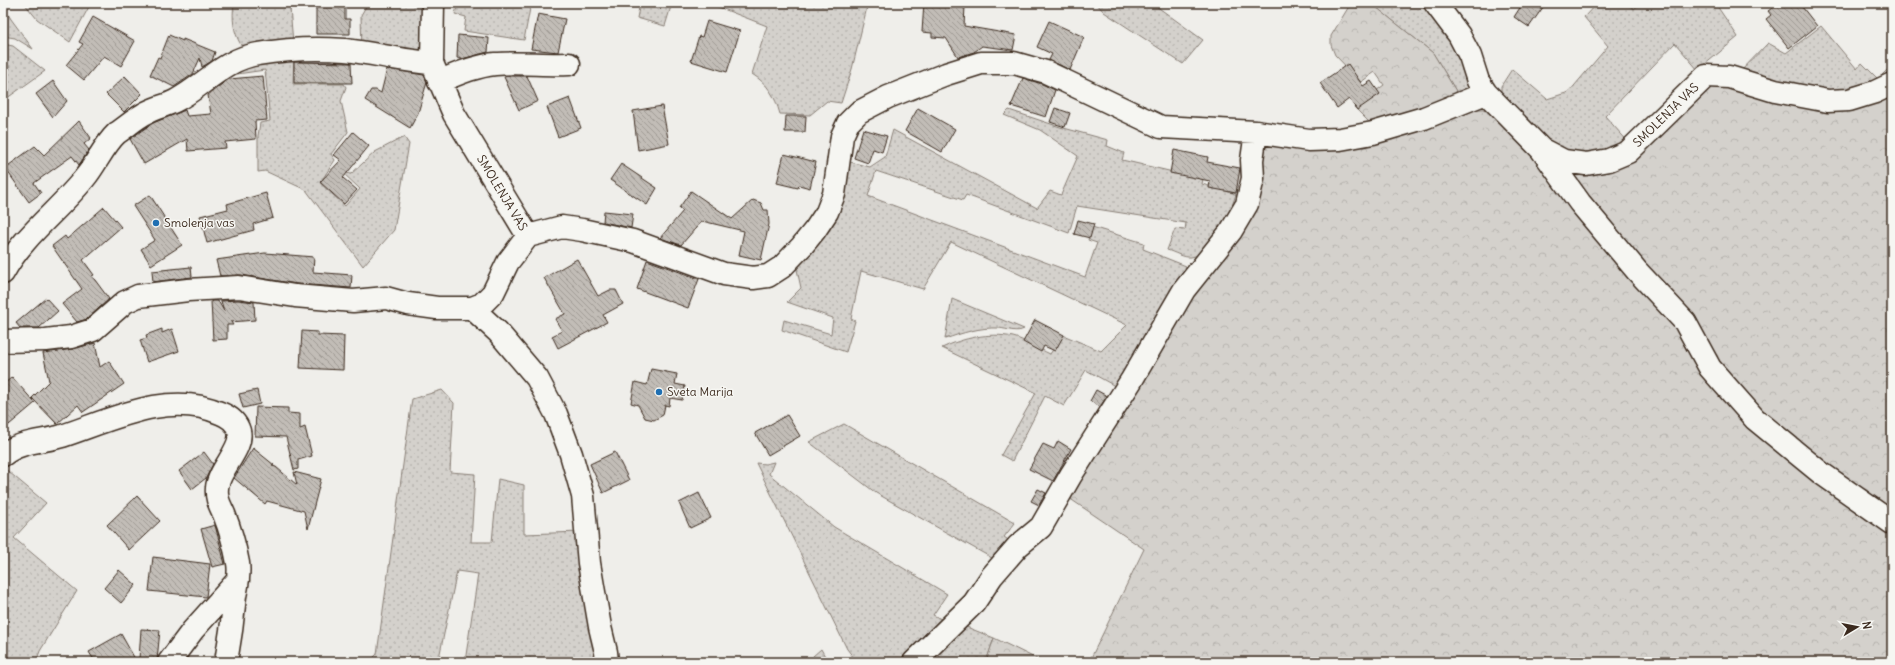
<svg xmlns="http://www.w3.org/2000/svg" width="1895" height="665" viewBox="0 0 1895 665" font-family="Delius,sans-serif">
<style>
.grass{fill:url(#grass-dots);stroke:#887e75}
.forest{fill:url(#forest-crowns);stroke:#887e75}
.building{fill:url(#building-back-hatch);stroke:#3b2a1e}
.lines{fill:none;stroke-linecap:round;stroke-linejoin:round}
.minor-casing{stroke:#3b2a1e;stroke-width:25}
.minor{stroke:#f6f6f2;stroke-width:22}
.poi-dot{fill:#1f6fb2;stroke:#f6f6f2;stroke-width:1.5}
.labels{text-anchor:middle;stroke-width:3;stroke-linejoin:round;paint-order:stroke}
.street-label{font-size:12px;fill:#3b2a1e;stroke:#f6f6f2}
.poi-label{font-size:12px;fill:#3b2a1e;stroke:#f6f6f2;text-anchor:start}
</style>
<defs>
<pattern id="grass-dots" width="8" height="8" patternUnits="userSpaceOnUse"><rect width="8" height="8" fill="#d4d1cc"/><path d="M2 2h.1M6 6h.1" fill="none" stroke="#b7b4af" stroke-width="1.8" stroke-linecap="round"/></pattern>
<pattern id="forest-crowns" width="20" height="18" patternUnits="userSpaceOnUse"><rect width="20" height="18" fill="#d4d1cc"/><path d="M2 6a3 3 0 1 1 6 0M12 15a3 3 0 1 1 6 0" fill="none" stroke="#b7b4af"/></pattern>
<pattern id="building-back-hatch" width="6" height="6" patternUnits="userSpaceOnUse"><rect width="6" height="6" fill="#c2bdb7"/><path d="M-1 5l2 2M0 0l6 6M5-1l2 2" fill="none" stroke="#9f9a94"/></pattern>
</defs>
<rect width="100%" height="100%" fill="#efeeea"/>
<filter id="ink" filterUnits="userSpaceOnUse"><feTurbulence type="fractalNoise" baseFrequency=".025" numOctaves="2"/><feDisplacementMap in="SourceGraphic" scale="8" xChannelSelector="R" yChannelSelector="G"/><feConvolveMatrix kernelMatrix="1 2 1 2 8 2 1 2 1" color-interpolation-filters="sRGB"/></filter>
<g filter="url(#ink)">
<path class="grass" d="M24,3H91L70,42L37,19Z
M234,3H306V5L290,8L293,43L250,47L241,45C233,31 232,19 234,3Z
M368,3H428L424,54L362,50L361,15Z
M458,3H531L524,40L464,31L466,17L455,14Z
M640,3H672L665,26L637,18Z
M708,3H868L852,69L841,103L827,101L810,115L780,114C775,96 768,84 752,74L767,26Z
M1096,3H1152L1203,40L1183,64L1104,12Z
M1371,3H1427L1441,19L1470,83L1466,98L1462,101L1433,53Z
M1597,3H1626L1634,9L1641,3H1715L1738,37L1698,70L1675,43L1605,116L1630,144L1613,156L1556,155L1501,96V86L1512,69L1547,99L1569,92L1608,46L1584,17Z
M3,6L11,19L33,49L15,38L3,36Z
M1821,26L1857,69L1862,63L1878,79L1892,65V78L1827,96L1738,74L1768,43L1786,53Z
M3,44L13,46L45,71L3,101V73L10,69L3,56Z
M294,56L293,84H344L346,87L341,101L348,132L331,154L335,160L320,183L345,206L360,189L342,172L351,174L375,152L404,137L409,144L394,230L363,266L306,190L265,171L258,172V136L260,123L270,121L265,70L237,74L235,70Z
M1009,110L1060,127L1108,140L1107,146L1124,153L1122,160L1203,179L1202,184L1236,194C1230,214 1213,254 1191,257C1184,258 1174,252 1167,250L1175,229L1185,230L1186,223L1077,206L1069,233L966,195L963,200L876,171L868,196L1085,277L1097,243L1088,240L1092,227L1144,243L1143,249L1186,266L1151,338L1122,390L1086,370L1064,406L1045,396L1012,461L1001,455L1036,393L942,348C963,338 989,332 1013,337C1025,340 1039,349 1050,354L1063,335L1101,351L1127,325L951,242L923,289L861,271L851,319L855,321L846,352L782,330L784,320L831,334L833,318L787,302L801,288L796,265C807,255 820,244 828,231C841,211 844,184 850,162L870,167L885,157L893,130L1037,208L1050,191L1061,195L1078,156L1040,130L1004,115Z
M952,299L1024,329C1017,333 1007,329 999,328C980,327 962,333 945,339Z
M442,390L454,403L450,472L475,474L471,542H492L498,479L524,485V534L581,532L598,662H465L478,574L457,571L439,658L459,662H369L377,654L412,399Z
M844,424L1015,523L1004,537L1014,544L999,562L876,493L809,442Z
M774,462L769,474L834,527L947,594L933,615L949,623L908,662H857L847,649L756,463L765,464Z
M3,467L46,503L14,538L77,591L40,651L36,662H3Z
M959,624L994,638L986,662H949L942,659L932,650Z
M821,649L828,662H817L813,656Z"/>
<path class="forest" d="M1351,3H1371L1433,53L1462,101L1373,126L1354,107L1384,85L1375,72L1361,82L1335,55L1331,45V36Z
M1711,85L1788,101L1892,89V662H1089L1144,549L1066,496L1220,248L1259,145L1428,126L1474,109H1483L1496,113L1587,170Z
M994,638L1043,662H986Z"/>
<path class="building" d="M924,3L965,6L964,26L1016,35L1013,50L982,46L974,52L958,57L946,38L932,37V33L922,32Z
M1523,3H1546L1529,27L1514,17Z
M1779,3H1799L1817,26L1789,48L1766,19L1771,15L1768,11Z
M316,5H345V19H350V34H316Z
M538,14L565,19L558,52L531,49Z
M93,17L135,41L121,66L104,56L84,80L66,65L83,44L79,42Z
M707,21L740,31L727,72L691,61L699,36L702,37Z
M1049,21L1084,37L1070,70L1049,60L1052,54L1037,47Z
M169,35L183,41V39L215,52L212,61L202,67L200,58L193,74L174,87L150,75L158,57L160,58Z
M458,35L489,38L488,52L462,59L457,58Z
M294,62L351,63L352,83H294Z
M1348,64L1363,86L1371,81L1380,94L1357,110L1349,99L1337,108L1320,83Z
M387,69L424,75L427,82L418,113L410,128L365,100L371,90H376L381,93Z
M125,76L142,94L124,112L106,94Z
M263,76L267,120L255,121L256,139L225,142L226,148L188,151L187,139L144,164L130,139L141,131L153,123L185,110L187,116L211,114L208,95L222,84L229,79Z
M508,76H527L538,101L519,110L504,77Z
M1023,78L1042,84L1055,90L1046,117L1011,106Z
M53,81L67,101L53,117L36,94Z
M570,98L581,128L558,137L547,107Z
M662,106L669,144L638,150L633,111Z
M918,108L955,129L942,152L905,131Z
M1055,108L1070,113L1065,127L1050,122Z
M786,116H806L805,132H785Z
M79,121L91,138L84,144L89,150L79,165L72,156L34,183L41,193L29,202L5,168L35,146L44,155Z
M863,129L887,136L882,152L873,149L868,163L854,158Z
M353,132L369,146L343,178L357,190L344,204L320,182L341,160L334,155Z
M1174,150L1208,157L1207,162L1240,168L1236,193L1209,188L1210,181L1170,173Z
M784,154L816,162L810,188L799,185L798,188L777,183Z
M621,164L657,188L647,205L610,180Z
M691,191L732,219L753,200L761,203L764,210H768L769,224L761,260L739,255L744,231L702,221L681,245L660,238L683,211L679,208Z
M266,193L273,218L253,224L254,230L207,243L200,216L228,209L227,204Z
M150,195L182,245L151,265L141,249L155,240L133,206Z
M104,207L121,227L83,260L94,275L92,276L109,299L87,319L77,322L62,304L82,289L52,246L65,236L67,239Z
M604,211L633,214L631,228L603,222Z
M1078,220L1094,224L1090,238L1074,234Z
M265,253L314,257L313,272L352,275L351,288L297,284L241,275L220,276L216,260Z
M577,259L598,296L610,290H616L623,304L603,315L607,322L558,348L552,336L562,331L555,319L565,314L544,278Z
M647,260L699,279L688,308L637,289Z
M191,267L192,277L153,282L152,271Z
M46,298L58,311L39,328H20L16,323Z
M238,300L254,302L255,320L231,322L233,325H227V339L213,340L211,301H218L224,311L221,301Z
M1035,320L1064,335L1055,351L1044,346L1041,352L1023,342Z
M162,329V333L172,329L179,351L147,362L140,340L147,338L146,335Z
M302,331L318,332V335L344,336L343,370L300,368Z
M95,343L100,367L109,361L124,384L83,412L78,405L57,424L32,398L49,381L43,353L73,349Z
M651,369L677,374L675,384L685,386L682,400L670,398L669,406L665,405L663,415L654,420L645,418L638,405L631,403L635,382L647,385Z
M12,377L35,403L3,430V385Z
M257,390L260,404L243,408L239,394Z
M1096,390L1107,396L1100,407L1090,401Z
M256,407L288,408V413L300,414V429L305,427L312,456L298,460V469L294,470L286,437L255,436Z
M787,415L800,436L768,455L755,433Z
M1058,441L1071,449L1053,481L1029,469L1043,444L1054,449Z
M253,448L274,465L272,466L276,467L297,485L294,472L321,479L308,529L304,511L267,501L265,504L234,478Z
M204,452L213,464L206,478L192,489L179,471Z
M615,452L629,480L603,493L590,464Z
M1038,489L1046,493L1039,505L1031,501Z
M699,493L711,518L690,528L679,503Z
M137,496L160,521L129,550L107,525Z
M215,525L225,564L212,567L201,529Z
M153,557L210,564L206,597L149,591Z
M119,570L136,585L121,603L104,588Z
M141,629L160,630L157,660L139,659Z
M121,634L135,659H127V662H95L89,652Z"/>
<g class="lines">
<g class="minor-casing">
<path id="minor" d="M439,82C456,74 476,66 495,64C519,62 544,65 569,64
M1486,93L1541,149L1564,161L1586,164L1609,160L1628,152L1706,76L1729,77L1775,91L1828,101L1849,100L1875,92L1892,84
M1541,149L1580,203L1637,271L1685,322L1710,368L1755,419L1821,473L1892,523
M528,236L562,227L582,230L633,241L724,274L753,278L768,276L782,267L802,246L815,230L827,212L834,194L842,136L848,123L859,112L888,97L946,74L981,63H1014L1046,72L1161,127L1256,132L1309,140L1340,139L1373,133L1424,118L1486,93L1478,81L1470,56L1459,35L1435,3
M3,273C23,235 61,209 87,175C97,162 105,144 117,133C126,127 135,119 144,114C154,108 165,106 175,101C204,86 224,59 258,54C287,49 316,48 345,50C374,53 402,61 432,63
M472,308L498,332L537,378L556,414L571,454L583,496L589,563L600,627L606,652L607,662
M3,341L46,340L71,337L93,330L125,302L138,296L188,290L239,287L295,296L353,301L386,298L408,304L437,308H472L482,304L493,293L508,262L528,236L454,114L432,63L433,3
M3,455C20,441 42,442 62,436C111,420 169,390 220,413C228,416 236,421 239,431C244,448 218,470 217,488C216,499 220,505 224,514C230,529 235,547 238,563C240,574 237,586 235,596C233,618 230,640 226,662
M169,662L193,630L238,580
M914,662L974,603L992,576L1018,546L1041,527L1071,475L1131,381L1184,290L1231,231L1247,204L1253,178L1252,160L1256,132"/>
</g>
<use href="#minor" class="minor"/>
</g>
</g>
<g class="poi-dot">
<circle cx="156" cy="223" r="4"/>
<circle cx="659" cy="392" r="4"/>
</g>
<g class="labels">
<g class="street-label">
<text transform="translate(1666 115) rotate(-44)" y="4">SMOLENJA VAS</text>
<text transform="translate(502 193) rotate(59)" y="4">SMOLENJA VAS</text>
</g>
<g class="poi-label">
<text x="164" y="227">Smolenja vas</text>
<text x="667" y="396">Sveta Marija</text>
</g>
</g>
<rect width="1895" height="665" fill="none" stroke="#f6f6f2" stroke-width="16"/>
<rect x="8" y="8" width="1879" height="649" fill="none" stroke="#3b2a1e" stroke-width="1.5" filter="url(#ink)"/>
<g transform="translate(1857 627) rotate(80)" stroke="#f6f6f2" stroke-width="3" paint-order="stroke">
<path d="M0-3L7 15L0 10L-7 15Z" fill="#3b2a1e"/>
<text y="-6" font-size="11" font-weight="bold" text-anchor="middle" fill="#3b2a1e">N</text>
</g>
</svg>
